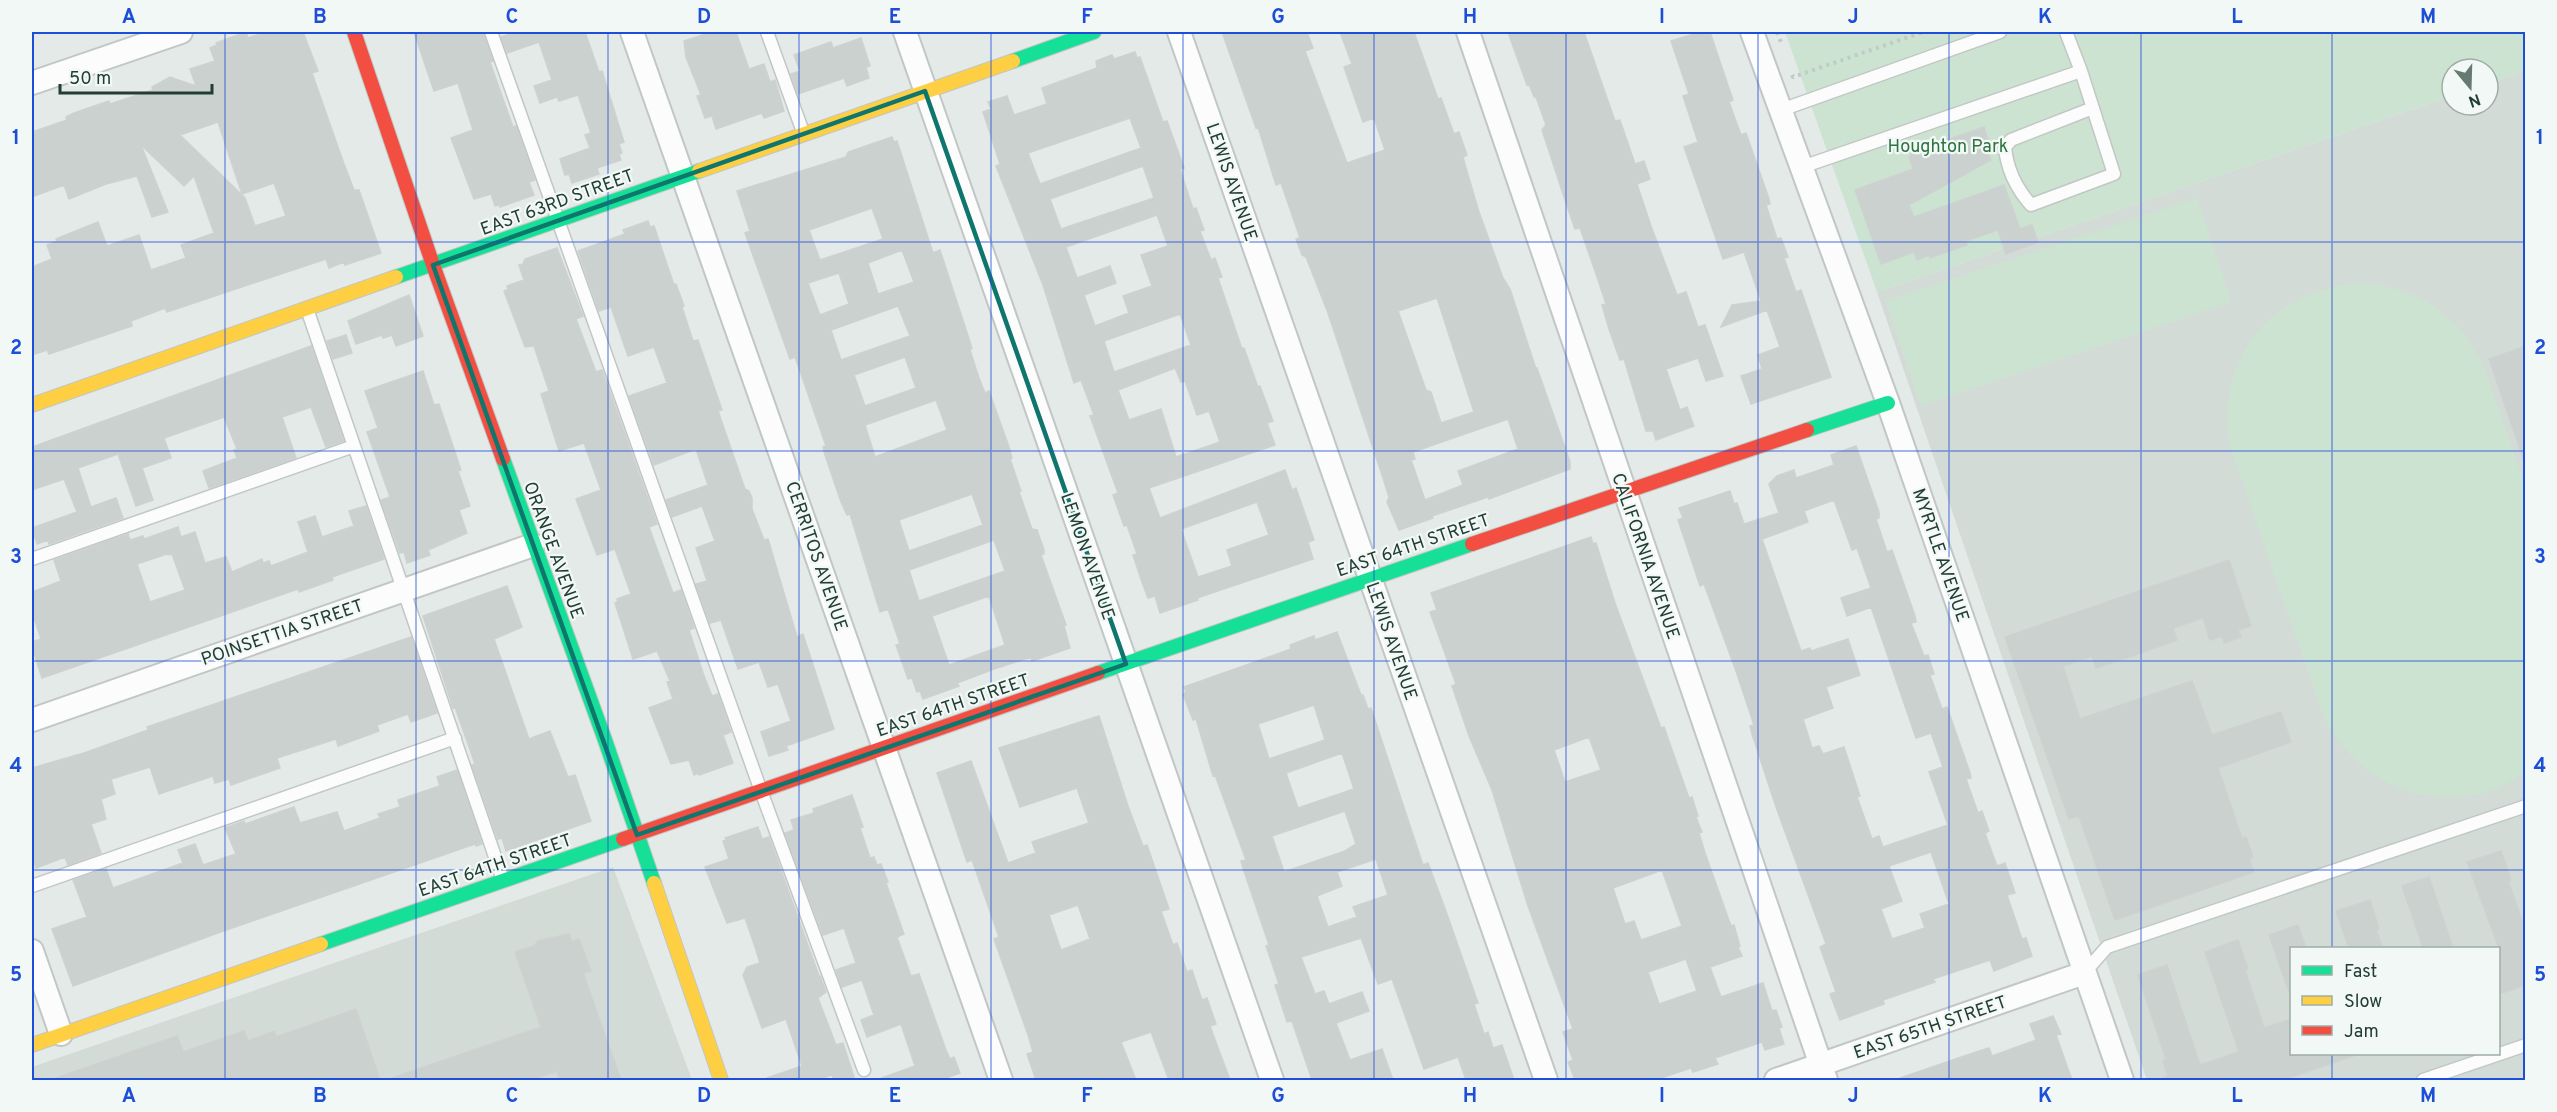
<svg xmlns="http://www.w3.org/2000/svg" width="2557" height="1112" viewBox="0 0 2557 1112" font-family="Overpass,sans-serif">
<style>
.built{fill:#d2dbd6;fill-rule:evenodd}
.green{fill:#cde3d2}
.building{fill:#cbd1ce;stroke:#cdd2d0;stroke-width:1.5;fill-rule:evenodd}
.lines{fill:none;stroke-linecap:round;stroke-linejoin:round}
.lane-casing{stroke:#c1c7c4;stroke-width:15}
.street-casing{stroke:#c1c7c4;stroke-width:26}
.fast-casing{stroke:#c0c7c4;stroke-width:16}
.slow-casing{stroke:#c0c7c4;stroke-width:16}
.jam-casing{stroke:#c0c7c4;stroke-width:16}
.path{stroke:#c1cac5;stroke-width:4;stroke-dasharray:3 4.5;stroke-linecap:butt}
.lane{stroke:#fbfcfb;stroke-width:12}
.street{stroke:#fbfcfb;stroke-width:22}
.fast{stroke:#16e098;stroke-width:14}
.slow{stroke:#ffcf43;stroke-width:14}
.jam{stroke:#f24e42;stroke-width:14}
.marked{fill:none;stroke:#0f766e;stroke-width:4.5;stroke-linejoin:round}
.grid{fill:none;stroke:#1d4ed8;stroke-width:1.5;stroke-opacity:0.55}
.labels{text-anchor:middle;stroke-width:4.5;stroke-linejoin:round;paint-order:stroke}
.park-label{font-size:18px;fill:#2d7341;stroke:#f2f8f5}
.street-label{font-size:18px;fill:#223d33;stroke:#f2f8f5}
.neatline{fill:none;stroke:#1d4ed8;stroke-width:2}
.grid-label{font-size:20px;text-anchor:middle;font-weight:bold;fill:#1d4ed8}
</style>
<rect width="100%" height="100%" fill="#e4eae7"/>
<path class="built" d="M2525,71V1080H2147L1877,292L2452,96V105H2488V84ZM2292,948H2498V1054H2292Z
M613,867L692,1080H32V1067Z"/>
<path class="green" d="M1785,32H2525V71L2488,84V69H2452V96L1877,292Z
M2197,198L2231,302L1921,406L1886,301Z
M2361,283L2381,284L2420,298L2434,306L2461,330L2482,362L2525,485V772C2454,824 2360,792 2323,715L2229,443C2218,353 2271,291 2361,283Z"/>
<path class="building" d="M246,32L248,38L266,32H303L318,71L312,73L344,164L354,190H359L381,253L345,265L344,262L329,268L326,259L167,312L165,308L131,321L132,326L49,354L47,350L32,355V267L52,259L47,245L57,241L56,239L98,222L107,246L139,235L151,270L186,258L181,245L214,233L194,176L184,186L141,145L168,212L152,217L137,176L106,184L69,199L64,185L32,197V132L67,120L66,117L74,113L109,101L110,104L153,90L152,87L170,77L196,86L190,69L215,61L210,48L217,45L216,43ZM218,122L242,194L274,183L286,216L255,226L245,198L180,135Z
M414,32H483L493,61L490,62L503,99L513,127L516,126L535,180L529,182L534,195L500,207V205L495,206L491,194L474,199L451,138L473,130L458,83L434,91Z
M516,32H585L599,72L602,71L624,142L619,144L622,153L619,154L621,160L597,168L599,174L572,183L569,174L565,175L560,159L590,148L585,135L591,133L578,95L559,101L557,97L540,103L534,86L552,80L539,42L507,53L501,37Z
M712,32H736L749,69L764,64L770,82L775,80L784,111L764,118L762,113L716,129L712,116L705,118L697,96L701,95L686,57L684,41Z
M1222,32H1307L1313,48L1305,51L1347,163L1385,150L1374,118L1363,122L1344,67L1352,64L1340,32H1414L1438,99L1441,98L1454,134L1459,132L1467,155L1463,157L1466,168L1479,212L1503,278L1510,289L1536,369L1537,368L1570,462V469L1489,499L1488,497L1432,516L1433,518L1399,530L1387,502L1389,497L1382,475L1328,313L1306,257L1302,255L1296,239L1300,238L1281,183L1276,185L1258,127L1256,128ZM1437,298L1474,412L1441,423L1431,392L1426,390L1398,311ZM1508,419L1518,449L1458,471L1463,485L1425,500L1411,460L1415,459L1413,452Z
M1519,32H1584L1615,121L1620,120L1635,164L1644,161L1650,179L1637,184L1651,226L1677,295L1686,292L1698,327L1705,325L1723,376L1706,381L1698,358L1666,369L1680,410L1687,407L1694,426L1656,440L1653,431H1646L1624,359L1620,360L1609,329L1602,305L1606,304L1595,271L1580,228L1575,229L1566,203L1542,130L1546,125L1536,97H1534L1529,84L1527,85L1509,35Z
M1693,32H1710L1733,100L1729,102L1741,135L1746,133L1769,199L1770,204L1766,205L1777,239L1781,238L1788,257L1784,258L1796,292L1801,290L1831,377L1751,404L1741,376L1762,369L1758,355L1780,347L1767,310L1721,327L1732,305L1761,301L1744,252L1723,259L1684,147L1698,142L1683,96L1689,94L1671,41L1694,34Z
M861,38L870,66L866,67L869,78L847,86L844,78L798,94L791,74L800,71L794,55L831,42L833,48Z
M1135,52L1137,58L1140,57L1163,122L1167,121L1184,168L1180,169L1193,209L1196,208L1204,230L1200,231L1211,260L1215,258L1222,277L1218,278L1242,349L1244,348L1258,387L1260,386L1273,421L1267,423L1275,445L1149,488L1160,518L1285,470L1292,490L1296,488L1314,540L1308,542L1313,559L1197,598L1198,600L1160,613L1155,596L1148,598L1142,582L1133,555L1137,554L1127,525L1124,526L1113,495L1118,493L1090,416L1094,415L1081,380L1074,383L1043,285L996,166L1000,164L983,112L991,109L988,102L1007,96L1014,115L1047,104L1042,88L1097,68L1096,61L1112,55L1114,59ZM1130,118L1141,148L1040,184L1028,153ZM1143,166L1154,198L1061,229L1050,199ZM1157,215L1168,246L1141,255L1152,286L1123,296L1129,313L1095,326L1084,295L1116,283L1110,266L1077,278L1066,247ZM1180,314L1191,345L1114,372L1104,341ZM1175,368L1181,382L1185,381L1197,415L1209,411L1220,442L1176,457L1161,409L1129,420L1118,390ZM1257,502L1269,535L1227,550L1232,566L1198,577L1181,529Z
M1984,127L1992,152L1988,153L1991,160L1909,205L1914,217L2004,185L2020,229L2032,225L2038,242L2006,254L1998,230L1966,241L1967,245L1930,258L1929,255L1917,260L1914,252L1881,264L1855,190L1913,169L1909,157L1911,156L1910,153Z
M892,137L894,142L897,141L933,253L940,250L972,348L970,350L979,378L985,393L989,391L1009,447L1012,458L1010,459L1021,491L1019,492L1032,529L1037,530L1044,550V554L1041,555L1066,625L1064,626L1070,648L1032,661L1031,657L994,669L957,683L959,686L923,699L920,691L917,692L912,678L908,679L896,645L900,644L888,609L880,612L850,514L847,515L841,502L825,455L823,447L826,446L800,371L795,357L790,359L745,233L750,231L737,191L846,157L848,152ZM872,208L883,239L820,260L809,230ZM902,250L914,282L878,294L868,263ZM839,273L849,304L820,315L808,283ZM898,306L910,336L841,360L831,330ZM905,357L916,388L865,406L854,375ZM936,400L947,430L875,457L865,425ZM972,494L983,525L909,551L899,520ZM994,540L1005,571L919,601L909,570ZM989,596L1005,645L949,665L932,616Z
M648,221L650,227L654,226L674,285L676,284L684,306L682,307L693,341L698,340L722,410L718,411L745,489L749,491L752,498V509L764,540L768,539L797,637L803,634L834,729L786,746L788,750L769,756L761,732L791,721L778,684L768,687L759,662L738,669L721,620L710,623L696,584L707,581L696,548L715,541L702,506L672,517L666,500L708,485L696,449L654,465L629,396L667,383L654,347L628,356L611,307L599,311L578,251L625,234L623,230Z
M557,248L583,316L576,319L596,372L602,370L657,524L649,527L673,593L681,590L694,628L689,630L703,673L712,696L718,694L731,732L723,735L733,763L699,775L698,773L694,775L689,760L671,764L649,708L673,699L667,682L670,681L657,651L633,659L615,603L618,601L617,599L631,594L615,549L597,555L576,499L601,490L584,443L559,451L541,394L549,391L534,346L525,347L504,291L508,289L507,286L524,280L519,265L523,264L525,259Z
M409,295L423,336L396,346L392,335L383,338L382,335L356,344L348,321Z
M346,335L352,353L333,359L327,341Z
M311,346L344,441L326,447L311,407L282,417L296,458L209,488L203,471L237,458L234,450L237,449L224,417L164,438L171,458L142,468L153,500L136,506L118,454L78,468L91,507L116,498L123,518L49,544L48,540L37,544L32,528L77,512L64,479L32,490V447Z
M2526,346V457L2523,458L2489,359Z
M423,371L434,405L439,404L461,470L458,471L470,506L459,510L467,533L428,550L430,555L407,563L404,552L400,553L381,500L390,497L367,432L378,428L365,391Z
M1856,446L1879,512V518L1876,519L1887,552L1892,550L1915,616L1916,622L1911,623L1924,656L1928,655L1934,674L1930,675L1942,709L1947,707L1961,747L1970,773L1971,778L1966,779L1978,813L1982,811L1989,831L1985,833L1997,866L2005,863L2015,893L2007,895L2022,939L2026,938L2032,956L1994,971L1990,960L1933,979L1935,982L1883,1000L1884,1004L1840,1020L1830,994L1836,992L1820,947L1826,944L1776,807L1752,734L1750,726L1754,725L1736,671L1704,584L1700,586L1678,520L1683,518L1679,508L1730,491L1734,504L1737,503L1744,524L1779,513L1769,484L1777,476L1794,470L1796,478L1834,465L1831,455ZM1834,500L1852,550L1857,548L1871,588L1841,598L1847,616L1871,607L1916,738L1931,733L1943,767L1929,772L1948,825L1883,847L1879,836L1872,839L1857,797L1860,796L1844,747L1823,754L1819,746L1812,748L1803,719L1833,708L1826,687L1860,675L1848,639L1811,651L1810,648L1801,651L1762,539L1808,522L1804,511ZM1931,852L1949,904L1920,914L1925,928L1892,939L1881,909L1902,901L1889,866Z
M366,506L384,559L332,577L333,580L299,592L298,589L42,678L32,647V642L41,639L32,612V592L61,581L54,560L128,534L130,540L143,536L144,539L178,527L181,537L195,532L205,563L226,557L232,572L262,559L263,563L269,561L271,566L308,552L298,522L315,516L322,537L354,526L349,511ZM167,554L168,555L172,554L185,590L150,602L137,564Z
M1591,537L1593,544L1596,543L1615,603L1661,728L1664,727L1689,798L1692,797L1698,816L1696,817L1702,832L1699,833L1705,853L1731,926L1734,925L1740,946L1738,947L1742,956L1710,967L1721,997L1763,983L1772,1011L1776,1010L1782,1027L1779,1028L1784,1044L1765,1050L1762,1042L1715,1058L1718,1064L1693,1072L1691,1068L1655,1080H1575L1568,1062L1573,1060L1563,1032L1573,1029L1528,906L1492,790L1469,736L1452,686L1456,684L1430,612L1437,610L1431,593ZM1589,737L1601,770L1565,782L1554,750ZM1662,870L1682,926L1641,940L1634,921L1625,924L1613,888ZM1686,959L1697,991L1659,1004L1648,972Z
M2229,560L2251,626L2238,630L2241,637L2224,643L2222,636L2210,640L2203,618L2173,628L2177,640L2135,655L2096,668L2092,656L2063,666L2080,719L2192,681L2212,735L2281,712L2291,742L2218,768L2242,838L2246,837L2253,857L2249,858L2254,872L2115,920L2079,816L2069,819L2005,637Z
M507,586L522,627L494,639L529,739L550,731L568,777L575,775L591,821L506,851L502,838L498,839L472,765L475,764L455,707L453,708L423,616Z
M1337,632L1361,695H1363L1368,709L1371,708L1423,865L1428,863L1447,914L1478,1003L1474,1004L1484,1034L1488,1032L1493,1048L1502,1045L1514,1080H1466L1458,1057L1424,1069L1392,979L1378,984L1361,938L1301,957L1315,994L1324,991L1329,1004L1362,992L1369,1011L1336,1023L1350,1060L1382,1049L1393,1080H1312L1292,1021L1287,1022L1275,985L1279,984L1266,946L1269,945L1243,868L1241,861L1246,860L1215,775L1213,776L1196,719L1193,720L1183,694L1186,692L1184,687L1291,649L1290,645L1314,636L1315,640ZM1314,705L1325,740L1269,759L1258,724ZM1342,753L1354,789L1298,808L1286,773ZM1345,811L1356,844L1345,851L1284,872L1272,836ZM1376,859L1388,895L1353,907L1357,917L1328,927L1317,896L1342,886L1337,872Z
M411,637L437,713L411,722L408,714L377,725L379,731L338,746L336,739L277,758L280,768L231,785L229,779L215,783L213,776L159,794L150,767L111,779L115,794L101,799L106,819L91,824L101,853L68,865L65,857L36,868L32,857V768L84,753L148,730L147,727Z
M1099,716L1128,806L1143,846L1147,845L1169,909L1161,911L1173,945L1177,943L1187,972L1192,970L1202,1000L1207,998L1216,1024L1210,1026L1230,1080H1169L1151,1032L1121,1042L1136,1080H1036L1027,1054L1033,1052L1028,1035L994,939L999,937L972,860L967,862L937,773L971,761L1008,863L1036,853L1032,842L1089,823L1077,788L1020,807L999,748ZM1078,905L1090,939L1061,950L1049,915Z
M457,770L482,844L476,846L475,844L215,934L73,986L52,929L87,917L73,880L106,869L113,888L183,863L178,850L195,844L203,865L236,854L225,828L244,821L245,824L294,807L300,823L337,812L344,831L380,818L378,814L400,807L398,800L440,786L437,777Z
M852,795L863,827L860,828L870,858L874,857L877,865L881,864L888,882L886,883L904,934L897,937L911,976L919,974L946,1050L950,1059L954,1057L960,1073L940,1080H883L882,1078L915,1066L901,1024L867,1037L861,1020L874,1015L862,980L842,987L836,970L856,963L844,928L823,935L785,833L794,830L791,820L814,813L813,809Z
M758,827L762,839L769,837L819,976H820L826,992L818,998L836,1045L843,1043L855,1080H834L832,1075L817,1080H768L767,1078L802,1066L786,1019L762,1028L743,975L747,967L760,963L755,947L745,918L727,923L705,867L729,859L723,841L726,840L725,838Z
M2501,851L2511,880L2508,881L2526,931V985L2499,994V948L2467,862Z
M2429,877L2453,948H2423L2402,886Z
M2370,900L2379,929L2376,930L2383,948H2349L2336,911Z
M2298,925L2306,948H2292V992H2289L2269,935Z
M569,934L572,942L579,939L591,971L583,973L621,1080H560L557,1071L531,1080H393L392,1078L541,1027L515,952L534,946L538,941Z
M2238,940L2248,969L2245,970L2264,1028L2292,1019V1053H2353V1056L2282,1080H2164L2163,1078L2168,1076L2163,1061L2166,1059L2138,975L2167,965L2200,1065L2239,1052L2205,952Z
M356,1009L380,1080H56V1078L177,1036L183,1052L244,1031L248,1041L274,1031L276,1037Z
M2053,1016L2061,1034L2056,1035L2072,1080H1900V1078L1976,1052L1989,1048L1992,1056L2036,1040L2030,1024Z"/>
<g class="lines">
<g class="lane-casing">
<path id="lane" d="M491,32L761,791L864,1070
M767,32L803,132
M2081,71L2114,174L2031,205C2016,188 2007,170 2005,147L2011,140L2093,108
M1781,110L2000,32
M1802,167L2081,71L2066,32
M307,309L503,880
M32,559L354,446
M32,886L455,738
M2084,973L2107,947L2526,806
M2423,1080L2526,1045"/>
</g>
<g class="street-casing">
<path id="street" d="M632,32L1001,1080
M905,32L1272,1080
M1179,32L1546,1080
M1468,32L1826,1080
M1752,32L1888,403L2122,1080
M32,83L181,32
M32,720L533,545
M32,951L61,1034
M1776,1080L2084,973"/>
</g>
<g class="fast-casing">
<path id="fast" d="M1013,61L1094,32
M396,277L699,171
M1807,430L1888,403
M503,459L605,740L654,883
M1098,673L1472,544
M321,944L623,839"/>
</g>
<g class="slow-casing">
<path id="slow" d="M699,171L1013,61
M32,405L396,277
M654,883L721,1080
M32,1045L321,944"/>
</g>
<g class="jam-casing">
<path id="jam" d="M354,32L433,265L503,459
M1472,544L1807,430
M623,839L1098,673"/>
</g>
<path class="path" d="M1777,32L1781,42
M1792,75L1793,77L1923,32"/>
<use href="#lane" class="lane"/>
<use href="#street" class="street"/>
<use href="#fast" class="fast"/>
<use href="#slow" class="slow"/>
<use href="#jam" class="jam"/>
</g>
<path class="marked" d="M925,91L1126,664L637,835L433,265Z"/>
<path class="grid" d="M225,32V1080M416,32V1080M608,32V1080M799,32V1080M991,32V1080M1183,32V1080M1374,32V1080M1566,32V1080M1758,32V1080M1949,32V1080M2141,32V1080M2332,32V948M32,242H2526M32,451H2526M32,661H2526M32,870H2526M2332,1054V1080"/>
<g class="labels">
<g class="park-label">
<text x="1948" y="152">Houghton Park</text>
</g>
<g class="street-label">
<text transform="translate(1232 182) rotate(71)" y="6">LEWIS AVENUE</text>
<text transform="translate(557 202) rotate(-20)" y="6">EAST 63RD STREET</text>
<text transform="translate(1413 545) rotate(-19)" y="6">EAST 64TH STREET</text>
<text transform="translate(554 550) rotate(70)" y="6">ORANGE AVENUE</text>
<text transform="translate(1941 555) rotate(71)" y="6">MYRTLE AVENUE</text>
<text transform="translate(817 556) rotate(71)" y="6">CERRITOS AVENUE</text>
<text transform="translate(1088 556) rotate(71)" y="6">LEMON AVENUE</text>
<text transform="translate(1646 556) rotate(71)" y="6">CALIFORNIA AVENUE</text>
<text transform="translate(282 632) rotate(-19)" y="6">POINSETTIA STREET</text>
<text transform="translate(1392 641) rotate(71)" y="6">LEWIS AVENUE</text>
<text transform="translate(953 705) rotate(-19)" y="6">EAST 64TH STREET</text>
<text transform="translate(495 865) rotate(-19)" y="6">EAST 64TH STREET</text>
<text transform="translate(1930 1027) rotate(-19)" y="6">EAST 65TH STREET</text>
</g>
</g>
<rect width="2557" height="1112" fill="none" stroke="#f2f8f5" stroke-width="66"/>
<rect x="2290" y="947" width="210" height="108" fill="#f2f8f5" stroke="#9fada7" stroke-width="1.5"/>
<rect x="2302" y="966" width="30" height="9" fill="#16e098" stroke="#9fada7" stroke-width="1.5"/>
<text x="2344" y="977" font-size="18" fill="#223d33">Fast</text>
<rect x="2302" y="996" width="30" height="9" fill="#ffcf43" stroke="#9fada7" stroke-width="1.5"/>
<text x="2344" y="1007" font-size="18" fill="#223d33">Slow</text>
<rect x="2302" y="1026" width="30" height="9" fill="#f24e42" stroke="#9fada7" stroke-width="1.5"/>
<text x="2344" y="1037" font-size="18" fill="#223d33">Jam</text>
<g transform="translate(2470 87) rotate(161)"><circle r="28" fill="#f2f8f5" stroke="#9fada7" stroke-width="1.5"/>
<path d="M0-4.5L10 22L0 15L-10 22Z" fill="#667a72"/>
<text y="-9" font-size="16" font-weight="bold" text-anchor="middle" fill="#223d33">N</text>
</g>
<path d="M60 84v9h152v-9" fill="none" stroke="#223d33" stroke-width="3"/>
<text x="69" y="84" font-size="18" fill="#223d33" stroke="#f2f8f5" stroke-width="4.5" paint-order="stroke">50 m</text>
<rect x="33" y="33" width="2491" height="1046" class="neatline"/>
<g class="grid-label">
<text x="129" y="23">A</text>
<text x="320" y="23">B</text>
<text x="512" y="23">C</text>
<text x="704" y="23">D</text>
<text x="895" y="23">E</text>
<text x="1087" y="23">F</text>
<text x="1278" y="23">G</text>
<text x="1470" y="23">H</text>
<text x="1662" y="23">I</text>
<text x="1853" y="23">J</text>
<text x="2045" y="23">K</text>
<text x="2237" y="23">L</text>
<text x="2428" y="23">M</text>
<text x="16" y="144">1</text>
<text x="2540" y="144">1</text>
<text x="16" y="354">2</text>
<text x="2540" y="354">2</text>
<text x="16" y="563">3</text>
<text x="2540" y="563">3</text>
<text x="16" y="772">4</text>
<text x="2540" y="772">4</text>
<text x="16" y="981">5</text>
<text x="2540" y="981">5</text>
<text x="129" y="1102">A</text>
<text x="320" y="1102">B</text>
<text x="512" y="1102">C</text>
<text x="704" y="1102">D</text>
<text x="895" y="1102">E</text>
<text x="1087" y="1102">F</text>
<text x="1278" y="1102">G</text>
<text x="1470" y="1102">H</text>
<text x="1662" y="1102">I</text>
<text x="1853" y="1102">J</text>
<text x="2045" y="1102">K</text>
<text x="2237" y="1102">L</text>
<text x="2428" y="1102">M</text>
</g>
</svg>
